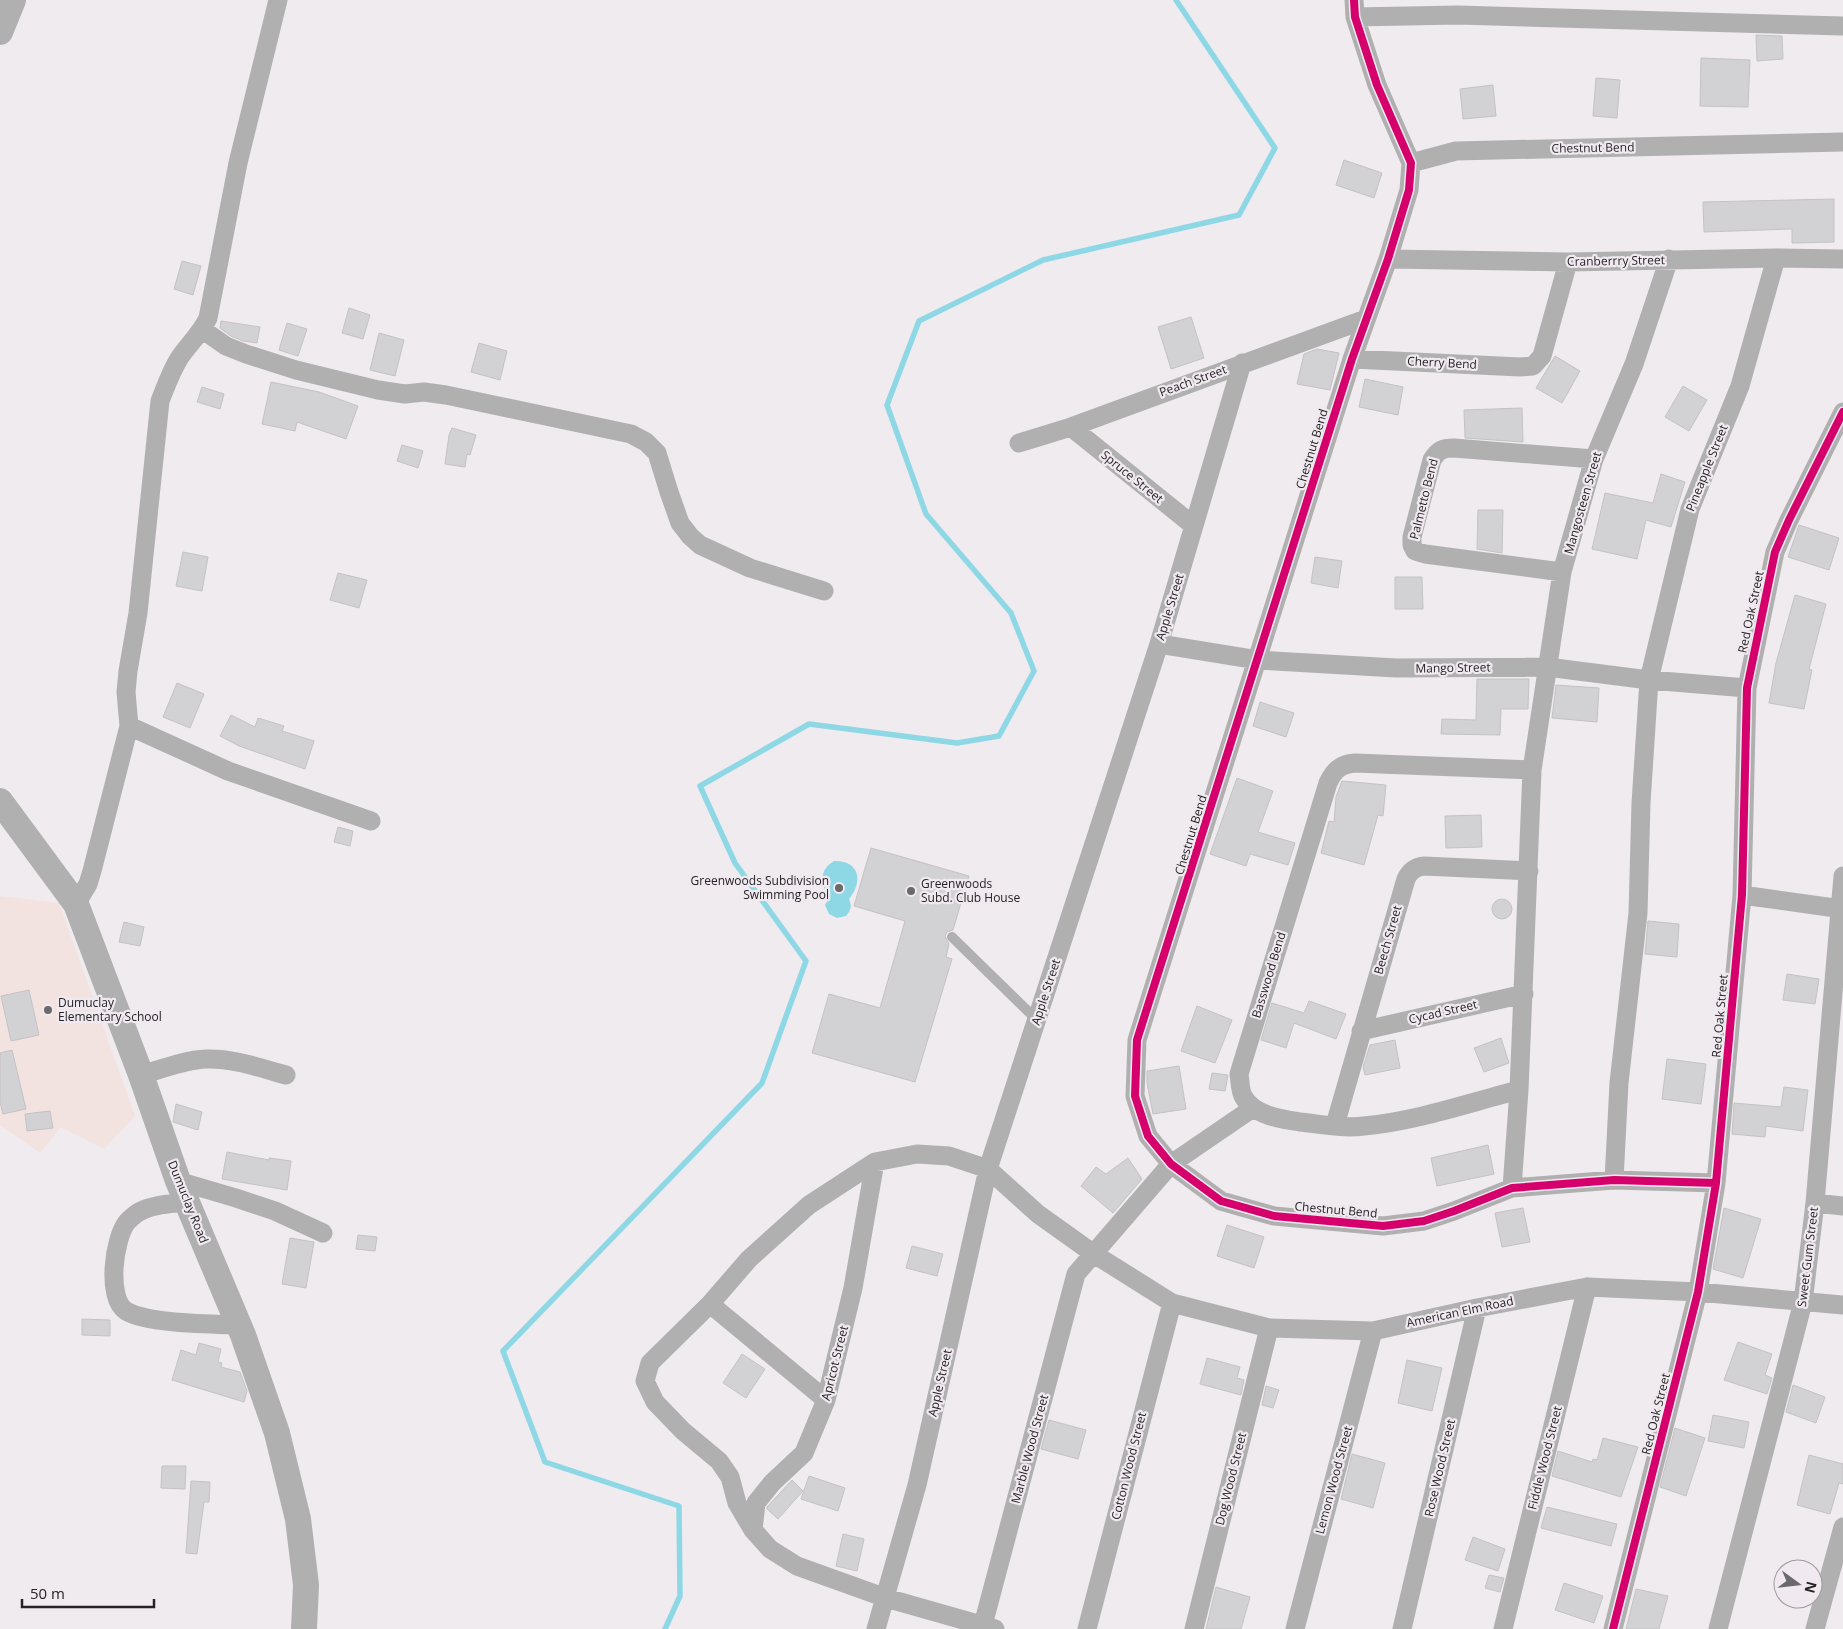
<svg xmlns="http://www.w3.org/2000/svg" width="1843" height="1629" viewBox="0 0 1843 1629" font-family="'Open Sans',sans-serif">
<style>
.education{fill:#f3e3e0}
.water{fill:#8ed8e6}
.lines{fill:none;stroke-linecap:round;stroke-linejoin:round}
.stream{stroke:#8ed8e6;stroke-width:5.5}
.building{fill:#d2d1d4;stroke:#c5c2c6}
.lane{stroke:#b1b0b1;stroke-width:10}
.street{stroke:#b1b0b1;stroke-width:19}
.secondary{stroke:#b0b0b0;stroke-width:26}
.cycleway-casing{stroke:#f0eaf0;stroke-width:11}
.cycleway{stroke:#d6006c;stroke-width:8}
.poi-dot{fill:#6c696c;stroke:#f0eaf0;stroke-width:2}
.labels{text-anchor:middle;stroke-width:4.5;stroke-linejoin:round;paint-order:stroke}
.street-label{font-size:12px;fill:#252325;stroke:#f0eaf0}
.poi-label{font-size:12px;fill:#252325;stroke:#f0eaf0;text-anchor:start}
</style>
<rect width="100%" height="100%" fill="#efebef"/>
<path class="education" d="M0,896L59,903L135,1116L104,1149L61,1127L40,1153L0,1125Z"/>
<path class="water" d="M834,861C859,860 864,881 849,899C852,906 851,910 846,916L837,918L829,914L825,905L829,898C821,883 818,871 834,861Z"/>
<g class="lines">
<path class="stream" d="M665,1629L680,1596L679,1506L545,1462L503,1351L762,1083L806,961L735,863L700,786L809,724L957,743L999,736L1034,671L1011,613L926,514L887,405L919,321L1043,260L1239,215L1275,148L1176,0"/>
</g>
<path class="building" d="M1756,35L1782,36L1783,59L1757,61Z
M1701,58L1750,60L1748,107L1700,106Z
M1596,78L1620,80L1617,118L1593,116Z
M1493,85L1496,116L1463,119L1460,89Z
M1344,160L1382,173L1374,198L1336,185Z
M1834,199V242L1792,243V229L1704,232L1703,202Z
M182,261L201,266L193,295L174,289Z
M349,308L370,315L363,339L342,333Z
M1191,317L1204,358L1171,369L1158,327Z
M221,321L260,327L257,343L243,341L231,336L220,328Z
M287,323L307,329L298,356L279,350Z
M379,333L404,340L395,376L370,370Z
M479,343L507,351L500,380L471,372Z
M1317,349L1339,353L1330,390L1297,384L1304,354Z
M1555,356L1580,371L1562,403L1536,388Z
M1365,379L1403,387L1398,415L1359,407Z
M271,382L319,392L358,406L346,439L297,422L295,431L262,424Z
M1683,386L1707,400L1689,431L1665,417Z
M202,387L224,394L220,409L197,402Z
M1522,408L1523,442L1465,438L1464,410Z
M452,428L476,435L470,455L467,454L465,467L445,464L449,435Z
M402,445L423,451L418,468L397,461Z
M1661,474L1685,482L1671,527L1646,520L1637,559L1592,549L1605,493L1653,503Z
M1478,510H1503L1502,553L1477,549Z
M1799,525L1839,538L1829,570L1788,557Z
M183,552L208,557L202,591L176,586Z
M1315,557L1342,561L1338,588L1311,583Z
M338,573L367,580L359,608L330,600Z
M1395,577H1422L1423,609H1395Z
M1795,595L1826,604L1809,669L1812,670L1804,709L1769,703L1776,663Z
M1477,679H1529L1528,709H1501L1500,735L1441,734L1442,719L1476,720Z
M177,683L204,694L190,728L163,717Z
M1556,685L1599,688L1597,722L1552,718Z
M1260,702L1294,713L1286,737L1253,726Z
M231,715L255,727L258,718L284,726L282,731L314,741L305,769L239,746L220,736Z
M1237,778L1273,791L1258,832L1295,843L1288,865L1250,854L1246,866L1210,854Z
M1342,781L1386,785L1383,816L1378,815L1364,865L1321,853L1329,821L1334,822L1336,797Z
M1481,815L1482,847L1446,848L1445,816Z
M338,827L353,831L350,846L334,842Z
M871,848L969,876L953,930L947,932L945,936L949,944L946,957L952,959L915,1082L812,1053L829,994L880,1008L905,921L854,906Z
M1492 909a10 10 0 1 1 20 0a10 10 0 1 1-20 0Z
M1648,921L1679,924L1677,957L1645,954Z
M124,922L144,927L140,946L119,942Z
M1787,974L1819,979L1815,1004L1783,1000Z
M29,990L39,1035L11,1041L1,996Z
M1309,1001L1346,1014L1336,1039L1294,1023L1286,1048L1261,1040L1272,1003L1304,1013Z
M1197,1006L1232,1020L1215,1063L1181,1051Z
M1501,1038L1509,1063L1484,1072L1474,1048Z
M1395,1040L1400,1068L1365,1075L1363,1067L1370,1045Z
M12,1050L26,1109L3,1114L0,1102V1053Z
M1667,1059L1706,1064L1701,1104L1662,1099Z
M1179,1066L1186,1109L1153,1114L1147,1083V1071Z
M1212,1073L1228,1075L1225,1091L1209,1089Z
M1784,1087L1808,1090L1803,1131L1766,1126L1765,1137L1732,1134L1734,1103L1781,1107Z
M176,1104L202,1112L198,1130L173,1122Z
M50,1111L53,1128L27,1131L25,1114Z
M1488,1145L1494,1174L1437,1186L1431,1158Z
M227,1152L269,1160V1158L291,1161L287,1190L222,1179Z
M1128,1158L1142,1179L1113,1213L1081,1186L1096,1167L1106,1174Z
M1523,1208L1530,1242L1502,1247L1495,1213Z
M1724,1208L1761,1219L1743,1278L1713,1269Z
M1227,1225L1264,1237L1254,1268L1217,1256Z
M358,1235L377,1237L375,1251L356,1249Z
M290,1238L314,1242L306,1288L282,1284Z
M912,1246L943,1254L937,1276L906,1268Z
M82,1319L110,1320V1336L82,1335Z
M1738,1342L1772,1354L1765,1375L1772,1378L1767,1394L1724,1380Z
M199,1343L221,1349L218,1362L222,1363L221,1367L240,1372L247,1391L244,1402L172,1380L181,1350L196,1355Z
M742,1354L765,1369L746,1398L723,1383Z
M1207,1358L1240,1367L1237,1378L1244,1380L1241,1395L1200,1384Z
M1407,1360L1442,1368L1432,1411L1398,1403Z
M1793,1385L1825,1397L1816,1423L1786,1412Z
M1266,1386L1279,1390L1273,1408L1262,1405Z
M1713,1415L1749,1422L1744,1448L1708,1441Z
M1049,1420L1086,1430L1078,1459L1041,1449Z
M1675,1428L1705,1438L1686,1496L1660,1487Z
M1603,1438L1638,1447L1621,1497L1552,1476L1558,1451L1592,1462L1593,1459L1597,1460Z
M1352,1454L1385,1463L1373,1508L1341,1499Z
M1809,1455L1843,1464V1484L1839,1483L1830,1514L1797,1505Z
M162,1466H186L185,1489L161,1488Z
M809,1476L845,1488L838,1511L801,1499Z
M792,1480L803,1491L778,1519L767,1509V1507Z
M191,1481L210,1482L209,1502H204L197,1554L186,1553Z
M1547,1507L1617,1524L1611,1546L1541,1528Z
M843,1534L864,1539L857,1571L836,1566Z
M1473,1537L1505,1549L1498,1571L1465,1560Z
M1489,1575L1504,1578L1500,1592L1485,1588Z
M1564,1583L1603,1596L1594,1623L1555,1610Z
M1216,1587L1250,1597L1241,1629H1206Z
M1636,1589L1668,1596L1659,1629H1626Z"/>
<g class="lines">
<path class="lane" d="M952,937L1037,1020"/>
<path class="street" d="M1354,0L1355,17L1377,85L1411,163L1409,190L1388,259L1352,359L1137,1040L1135,1096L1148,1136L1171,1164L1221,1201L1274,1216L1383,1226L1424,1221L1454,1211L1512,1188L1614,1180L1716,1183
M1355,17L1458,15L1843,26
M1411,163L1456,151L1843,142
M1388,259L1568,262L1776,258L1843,259
M203,330L226,346L246,354L296,370L378,390L405,394L424,392L446,395L631,434L646,442L657,453L669,492L680,523L690,536L700,545L750,568L824,591
M1352,359L1520,367L1533,366L1542,356L1568,262
M1071,427L1194,526
M1019,443L1071,427L1366,319
M1562,572L1425,554L1415,551L1412,545V537L1432,460C1438,450 1443,448 1454,448L1594,459
M1159,644L1258,660L1396,668L1547,667L1649,680L1747,688
M129,726L228,771L371,821
M1742,895L1843,909
M76,904L88,884L92,871L129,726L126,692L128,671L138,613L160,401C166,386 171,371 180,357C190,343 201,333 208,318L238,163L278,0
M1361,1031L1524,994
M141,1075C162,1069 184,1060 206,1059C233,1058 260,1068 286,1075
M1519,1090C1468,1103 1417,1121 1364,1126C1343,1129 1320,1124 1300,1122C1280,1119 1253,1115 1243,1096C1240,1090 1240,1080 1239,1074L1328,783C1334,770 1341,764 1355,763L1532,770
M1335,1125L1406,879C1410,871 1415,867 1424,866L1529,871
M1614,1180L1619,1083L1638,913L1641,803L1649,680L1690,509L1740,386L1776,258
M178,1181L236,1198L275,1211L323,1233
M1512,1188L1519,1090L1532,770L1562,572L1594,459L1634,364L1669,259
M187,1202C172,1204 153,1204 139,1212C135,1214 130,1219 127,1222C114,1238 106,1298 126,1311C148,1324 212,1324 239,1325
M1815,1203L1843,1206
M710,1304L826,1400
M753,1530L737,1503L730,1477L719,1461L683,1431L655,1402L645,1381L650,1363L710,1304L749,1259L809,1205L875,1162
M983,1625L1076,1274L1171,1164L1253,1108
M876,1629L917,1485L988,1169L1159,644L1242,363
M995,1629L886,1598L797,1566L770,1549L753,1530L756,1503L772,1483L804,1453L826,1400L853,1288L875,1162L917,1154L949,1156L988,1169L1038,1214L1094,1254L1172,1303L1269,1328L1373,1331L1477,1308L1587,1287L1698,1292L1843,1305
M1087,1629L1172,1303
M1194,1629L1269,1328
M1295,1629L1373,1331
M1402,1629L1477,1308
M1503,1629L1587,1287
M1613,1629L1698,1292L1716,1183L1742,895L1747,688L1775,552L1789,520L1843,412
M1718,1629L1803,1302L1815,1203L1843,876
M1815,1629L1843,1527"/>
<path class="secondary" d="M0,32L13,0
M0,801L76,904L141,1075L178,1181L243,1335L277,1433L298,1519L306,1585L304,1629"/>
<g class="cycleway-casing">
<path id="cycleway" d="M1354,0L1355,17L1377,85L1411,163L1409,190L1388,259L1352,359L1137,1040L1135,1096L1148,1136L1171,1164L1221,1201L1274,1216L1383,1226L1424,1221L1454,1211L1512,1188L1614,1180L1716,1183
M1613,1629L1698,1292L1716,1183L1742,895L1747,688L1775,552L1789,520L1843,412"/>
</g>
<use href="#cycleway" class="cycleway"/>
</g>
<g class="poi-dot">
<circle cx="839" cy="888" r="5"/>
<circle cx="911" cy="891" r="5"/>
<circle cx="48" cy="1010" r="5"/>
</g>
<g class="labels">
<g class="street-label">
<text transform="translate(1593 148) rotate(-1)" y="4">Chestnut Bend</text>
<text transform="translate(1616 261) rotate(-1)" y="4">Cranberrry Street</text>
<text transform="translate(1442 363) rotate(3)" y="4">Cherry Bend</text>
<text transform="translate(1193 381) rotate(-20)" y="4">Peach Street</text>
<text transform="translate(1312 449) rotate(-73)" y="4">Chestnut Bend</text>
<text transform="translate(1707 468) rotate(-68)" y="4">Pineapple Street</text>
<text transform="translate(1132 477) rotate(39)" y="4">Spruce Street</text>
<text transform="translate(1424 499) rotate(-76)" y="4">Palmetto Bend</text>
<text transform="translate(1583 503) rotate(-74)" y="4">Mangosteen Street</text>
<text transform="translate(1170 607) rotate(-73)" y="4">Apple Street</text>
<text transform="translate(1751 612) rotate(-78)" y="4">Red Oak Street</text>
<text transform="translate(1453 668) rotate(-1)" y="4">Mango Street</text>
<text transform="translate(1191 835) rotate(-73)" y="4">Chestnut Bend</text>
<text transform="translate(1388 940) rotate(-74)" y="4">Beech Street</text>
<text transform="translate(1269 975) rotate(-73)" y="4">Basswood Bend</text>
<text transform="translate(1046 992) rotate(-72)" y="4">Apple Street</text>
<text transform="translate(1443 1012) rotate(-13)" y="4">Cycad Street</text>
<text transform="translate(1720 1016) rotate(-85)" y="4">Red Oak Street</text>
<text transform="translate(188 1202) rotate(68)" y="4">Dumuclay Road</text>
<text transform="translate(1336 1210) rotate(5)" y="4">Chestnut Bend</text>
<text transform="translate(1808 1257) rotate(-83)" y="4">Sweet Gum Street</text>
<text transform="translate(1460 1312) rotate(-12)" y="4">American Elm Road</text>
<text transform="translate(835 1363) rotate(-76)" y="4">Apricot Street</text>
<text transform="translate(940 1383) rotate(-77)" y="4">Apple Street</text>
<text transform="translate(1656 1414) rotate(-76)" y="4">Red Oak Street</text>
<text transform="translate(1030 1449) rotate(-75)" y="4">Marble Wood Street</text>
<text transform="translate(1545 1458) rotate(-76)" y="4">Fiddle Wood Street</text>
<text transform="translate(1129 1466) rotate(-76)" y="4">Cotton Wood Street</text>
<text transform="translate(1440 1468) rotate(-77)" y="4">Rose Wood Street</text>
<text transform="translate(1231 1479) rotate(-76)" y="4">Dog Wood Street</text>
<text transform="translate(1334 1480) rotate(-75)" y="4">Lemon Wood Street</text>
</g>
<g class="poi-label">
<text x="829" y="885" text-anchor="end">Greenwoods Subdivision<tspan x="829" dy="14">Swimming Pool</tspan></text>
<text x="921" y="888">Greenwoods<tspan x="921" dy="14">Subd. Club House</tspan></text>
<text x="58" y="1007">Dumuclay<tspan x="58" dy="14">Elementary School</tspan></text>
</g>
</g>
<g transform="translate(1798 1584) rotate(105)"><circle r="24" fill="#f0eaf0" stroke="#9f9a9f"/>
<path d="M0-4L9 19L0 12L-9 19Z" fill="#6c696c"/>
<text y="-8" font-size="14" font-weight="bold" text-anchor="middle" fill="#252325">N</text>
</g>
<path d="M22 1599v8h132v-8" fill="none" stroke="#252325" stroke-width="2.5"/>
<text x="30" y="1599" font-size="15" fill="#252325" stroke="#f0eaf0" stroke-width="4" paint-order="stroke">50 m</text>
</svg>
